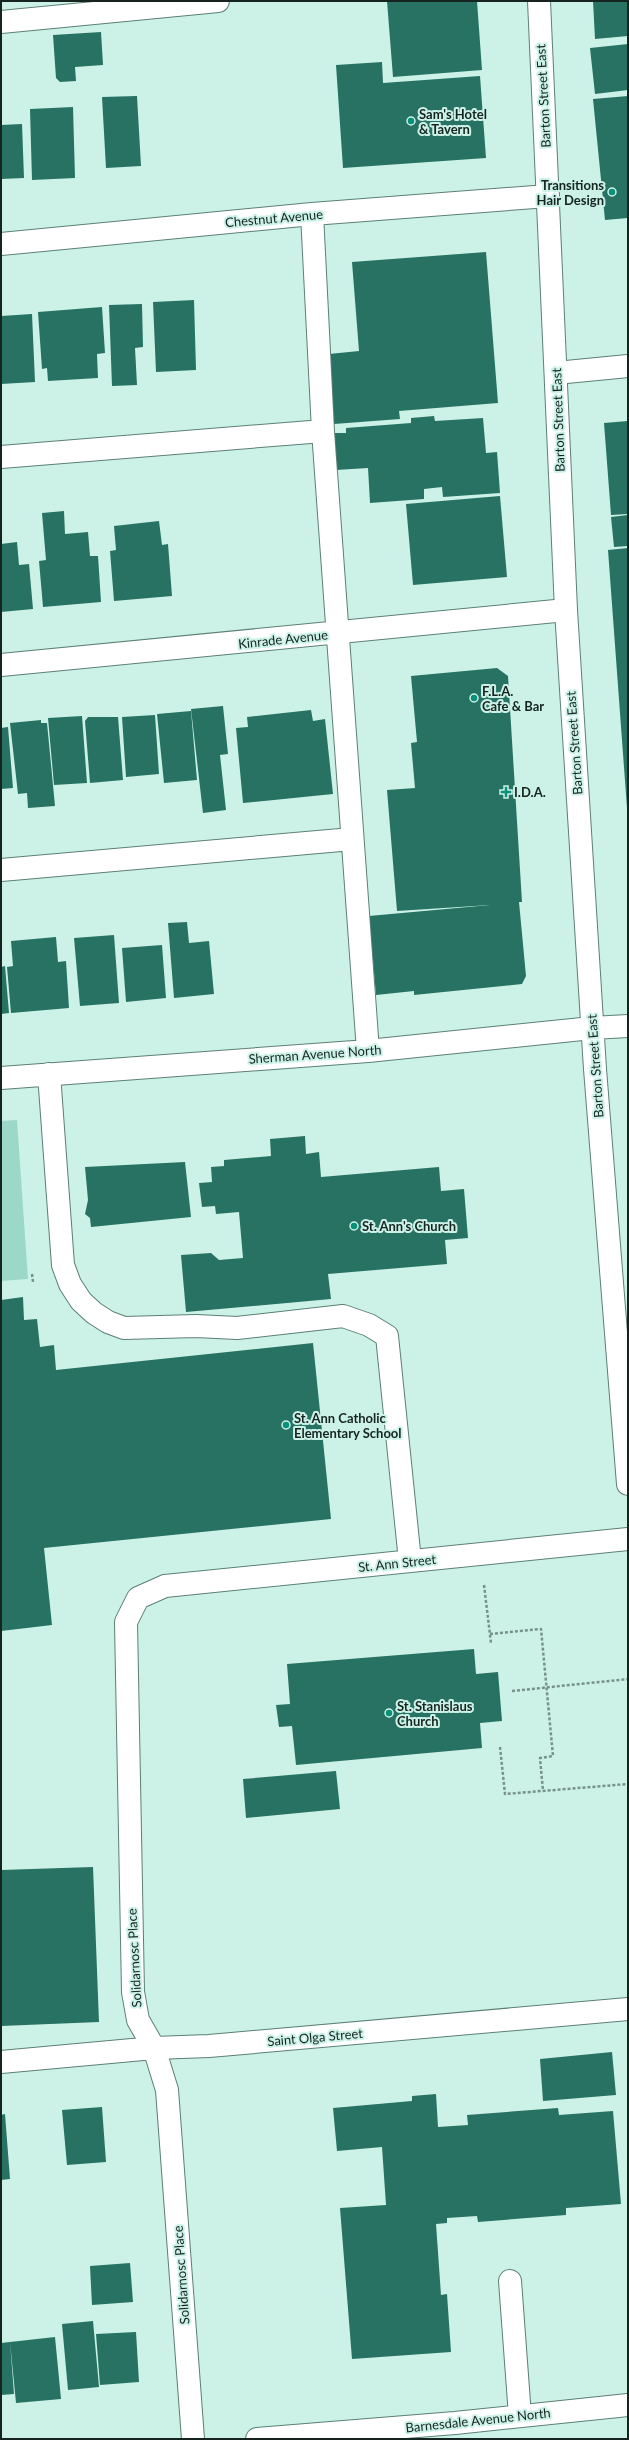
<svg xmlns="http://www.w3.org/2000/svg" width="629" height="2440" viewBox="0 0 629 2440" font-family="Lato,sans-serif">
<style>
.green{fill:#9bd8c8}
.building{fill:#277262}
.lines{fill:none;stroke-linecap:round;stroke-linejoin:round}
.minor-casing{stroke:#5c7f76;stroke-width:24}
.major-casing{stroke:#5c7f76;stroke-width:24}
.path{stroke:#77928b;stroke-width:2.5;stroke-dasharray:3 2;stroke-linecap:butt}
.minor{stroke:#fff;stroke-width:22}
.major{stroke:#fff;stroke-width:22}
.poi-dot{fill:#09917b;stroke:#ccf2e8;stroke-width:1.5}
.labels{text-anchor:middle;stroke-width:4;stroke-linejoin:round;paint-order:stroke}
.street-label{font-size:13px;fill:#162420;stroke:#ccf2e8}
.poi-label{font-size:13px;font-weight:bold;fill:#162420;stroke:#ccf2e8;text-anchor:start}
</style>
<rect width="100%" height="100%" fill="#ccf2e8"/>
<path class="green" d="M17,1120L28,1279L1,1281V1121Z"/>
<path class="building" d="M387,1H477L482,70L393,77Z
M593,1H628V36L595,39Z
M101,32L103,65L75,67L76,81L60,82L56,78L53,35Z
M628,44V90L595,94L590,48Z
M382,62L383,83L480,76L486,158L343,168L336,65Z
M137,96L141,166L106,168L102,97Z
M628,96V218L605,220L593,99Z
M73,107L75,178L32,180L30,109Z
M22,124L24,178L1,179V125Z
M486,252L498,403L399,411L400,419L334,424L329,354L359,351L352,262Z
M194,300L196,370L156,372L153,302Z
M142,304L143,347L135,348L137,385L112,386L109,305Z
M102,307L105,353L97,354L98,378L48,381L47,368L42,369L38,312Z
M32,314L35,382L1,384V316Z
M434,416L435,421L483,418L486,453L497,452L500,493L443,497L442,487L424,489V499L370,503L368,468L336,470L333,433H346V428L411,423V418Z
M628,421V514L611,515L604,423Z
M500,496L507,577L413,585L406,504Z
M64,511L65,534L88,532L90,556H98L101,602L43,607L39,561L46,560L42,513Z
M628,515V546L614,547L611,517Z
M159,521L162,545L168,544L172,596L114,601L110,551L116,550L114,526Z
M17,542L19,565L29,564L33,609L1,612V544Z
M628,548V808H627L608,550Z
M497,668L508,676L522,902H519L526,976L522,984L414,995V991L376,995L369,916L490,905L397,911L387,790L415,788L411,743L417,742L411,676Z
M223,706L228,754L220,755L226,810L203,813L191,709Z
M311,710L313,721L325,719L333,794L243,803L236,728L248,727L247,717Z
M191,711L197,780L164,783L157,714Z
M155,715L159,774L126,777L122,717Z
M82,716L87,783L54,785L48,718Z
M88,717H118L123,780L90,783L85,721Z
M41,720V723H47L55,806L28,808L27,793L18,794L10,723Z
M8,727L13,788L1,789V728Z
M187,922L189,943L209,941L214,994L174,998L168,923Z
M114,935L119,1003L80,1006L74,938Z
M56,937L58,962L66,961L69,1008L11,1013L7,967L13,966L11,941Z
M162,945L166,998L126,1002L122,948Z
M5,966L9,1013L1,1014V967Z
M305,1136L306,1154L319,1152L321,1177L439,1167L441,1191L464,1189L468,1238L445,1240L447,1264L328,1274L331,1299L186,1312L181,1255L211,1253L219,1260L243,1258L239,1212L216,1214L215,1206L202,1207L199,1183L212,1182L211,1167L224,1166V1160L271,1156L270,1139Z
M185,1162L191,1217L91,1227L90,1218L85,1214L88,1200L85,1167Z
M23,1297L24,1320L37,1319L40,1347L54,1345L56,1370L313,1343L331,1519L44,1548L52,1625L1,1631V1300Z
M474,1649L476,1674L498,1672L502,1721L480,1723L482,1748L296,1765L292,1726L279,1727L276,1705L290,1704L287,1664Z
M336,1771L340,1809L246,1818L243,1779Z
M93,1867L99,2022L1,2026V1870Z
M612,2052L616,2095L543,2101L540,2059Z
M436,2094L438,2127L468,2125L467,2115L558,2108L559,2115L613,2111L621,2204L566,2208V2215L478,2222L477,2216L447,2218V2223L436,2224L441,2295L447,2294L451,2352L352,2359L340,2208L386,2205L382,2147L337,2151L333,2108L412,2101V2096Z
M102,2107L106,2162L67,2165L62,2110Z
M5,2114L10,2179L1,2180V2115Z
M130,2263L133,2302L92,2305L90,2266Z
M93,2321L99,2387L68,2390L62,2324Z
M136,2332L139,2382L100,2385L96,2334Z
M55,2337L61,2399L16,2403L10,2342Z
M10,2342L14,2394L1,2395V2343Z"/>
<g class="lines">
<g class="minor-casing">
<path id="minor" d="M1,22L218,1
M312,214L323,431L368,1051
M1,244L312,214L548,196
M556,373L628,366
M1,457L323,431
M1,665L566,610
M1,870L352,839
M49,1074L63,1265L70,1284L81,1301L94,1313L108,1322L124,1328L196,1326L237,1328L343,1316L369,1325L387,1336L410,1561
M1,1078L368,1051L592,1028
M1,2062L154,2048L209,2046L628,2009
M510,2281L520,2416
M193,2439L167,2090L154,2048L138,2020L133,1992L126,1622L138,1598L165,1586L628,1539
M257,2439L455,2423L628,2405"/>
</g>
<g class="major-casing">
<path id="major" d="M539,1L566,610L595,1069L628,1484
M592,1028L628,1026"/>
</g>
<path class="path" d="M32,1274L33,1282
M484,1585L491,1643
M490,1634L541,1629L553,1756L540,1758L543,1791
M512,1691L628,1679
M500,1747L505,1794L628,1784"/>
<use href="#minor" class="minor"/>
<use href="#major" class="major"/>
</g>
<g class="poi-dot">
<circle cx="411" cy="121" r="4"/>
<circle cx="612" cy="192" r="4"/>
<circle cx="474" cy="698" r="4"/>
<path d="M504 786h4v4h4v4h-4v4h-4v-4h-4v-4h4z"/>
<circle cx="354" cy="1226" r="4"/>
<circle cx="286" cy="1425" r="4"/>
<circle cx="389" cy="1713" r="4"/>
</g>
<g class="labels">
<g class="street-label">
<text transform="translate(543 96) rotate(-93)" y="5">Barton Street East</text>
<text transform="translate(274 218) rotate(-5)" y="5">Chestnut Avenue</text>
<text transform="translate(558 420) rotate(-92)" y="5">Barton Street East</text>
<text transform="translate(283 639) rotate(-6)" y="5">Kinrade Avenue</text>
<text transform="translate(574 743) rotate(-94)" y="5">Barton Street East</text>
<text transform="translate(315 1054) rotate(-4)" y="5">Sherman Avenue North</text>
<text transform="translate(595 1066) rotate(-94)" y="5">Barton Street East</text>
<text transform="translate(397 1563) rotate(-6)" y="5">St. Ann Street</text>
<text transform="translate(134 1958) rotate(-93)" y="5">Solidarnosc Place</text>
<text transform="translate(315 2037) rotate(-5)" y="5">Saint Olga Street</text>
<text transform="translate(181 2275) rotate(-94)" y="5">Solidarnosc Place</text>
<text transform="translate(478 2420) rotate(-6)" y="5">Barnesdale Avenue North</text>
</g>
<g class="poi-label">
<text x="419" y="119">Sam's Hotel<tspan x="419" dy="15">&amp; Tavern</tspan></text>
<text x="604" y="190" text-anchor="end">Transitions<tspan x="604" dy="15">Hair Design</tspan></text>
<text x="482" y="696">F.L.A.<tspan x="482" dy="15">Cafe &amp; Bar</tspan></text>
<text x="514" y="797">I.D.A.</text>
<text x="362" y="1231">St. Ann's Church</text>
<text x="294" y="1423">St. Ann Catholic<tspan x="294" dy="15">Elementary School</tspan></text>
<text x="397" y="1711">St. Stanislaus<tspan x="397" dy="15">Church</tspan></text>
</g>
</g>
<rect width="629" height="2440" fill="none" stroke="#162420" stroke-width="4"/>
</svg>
